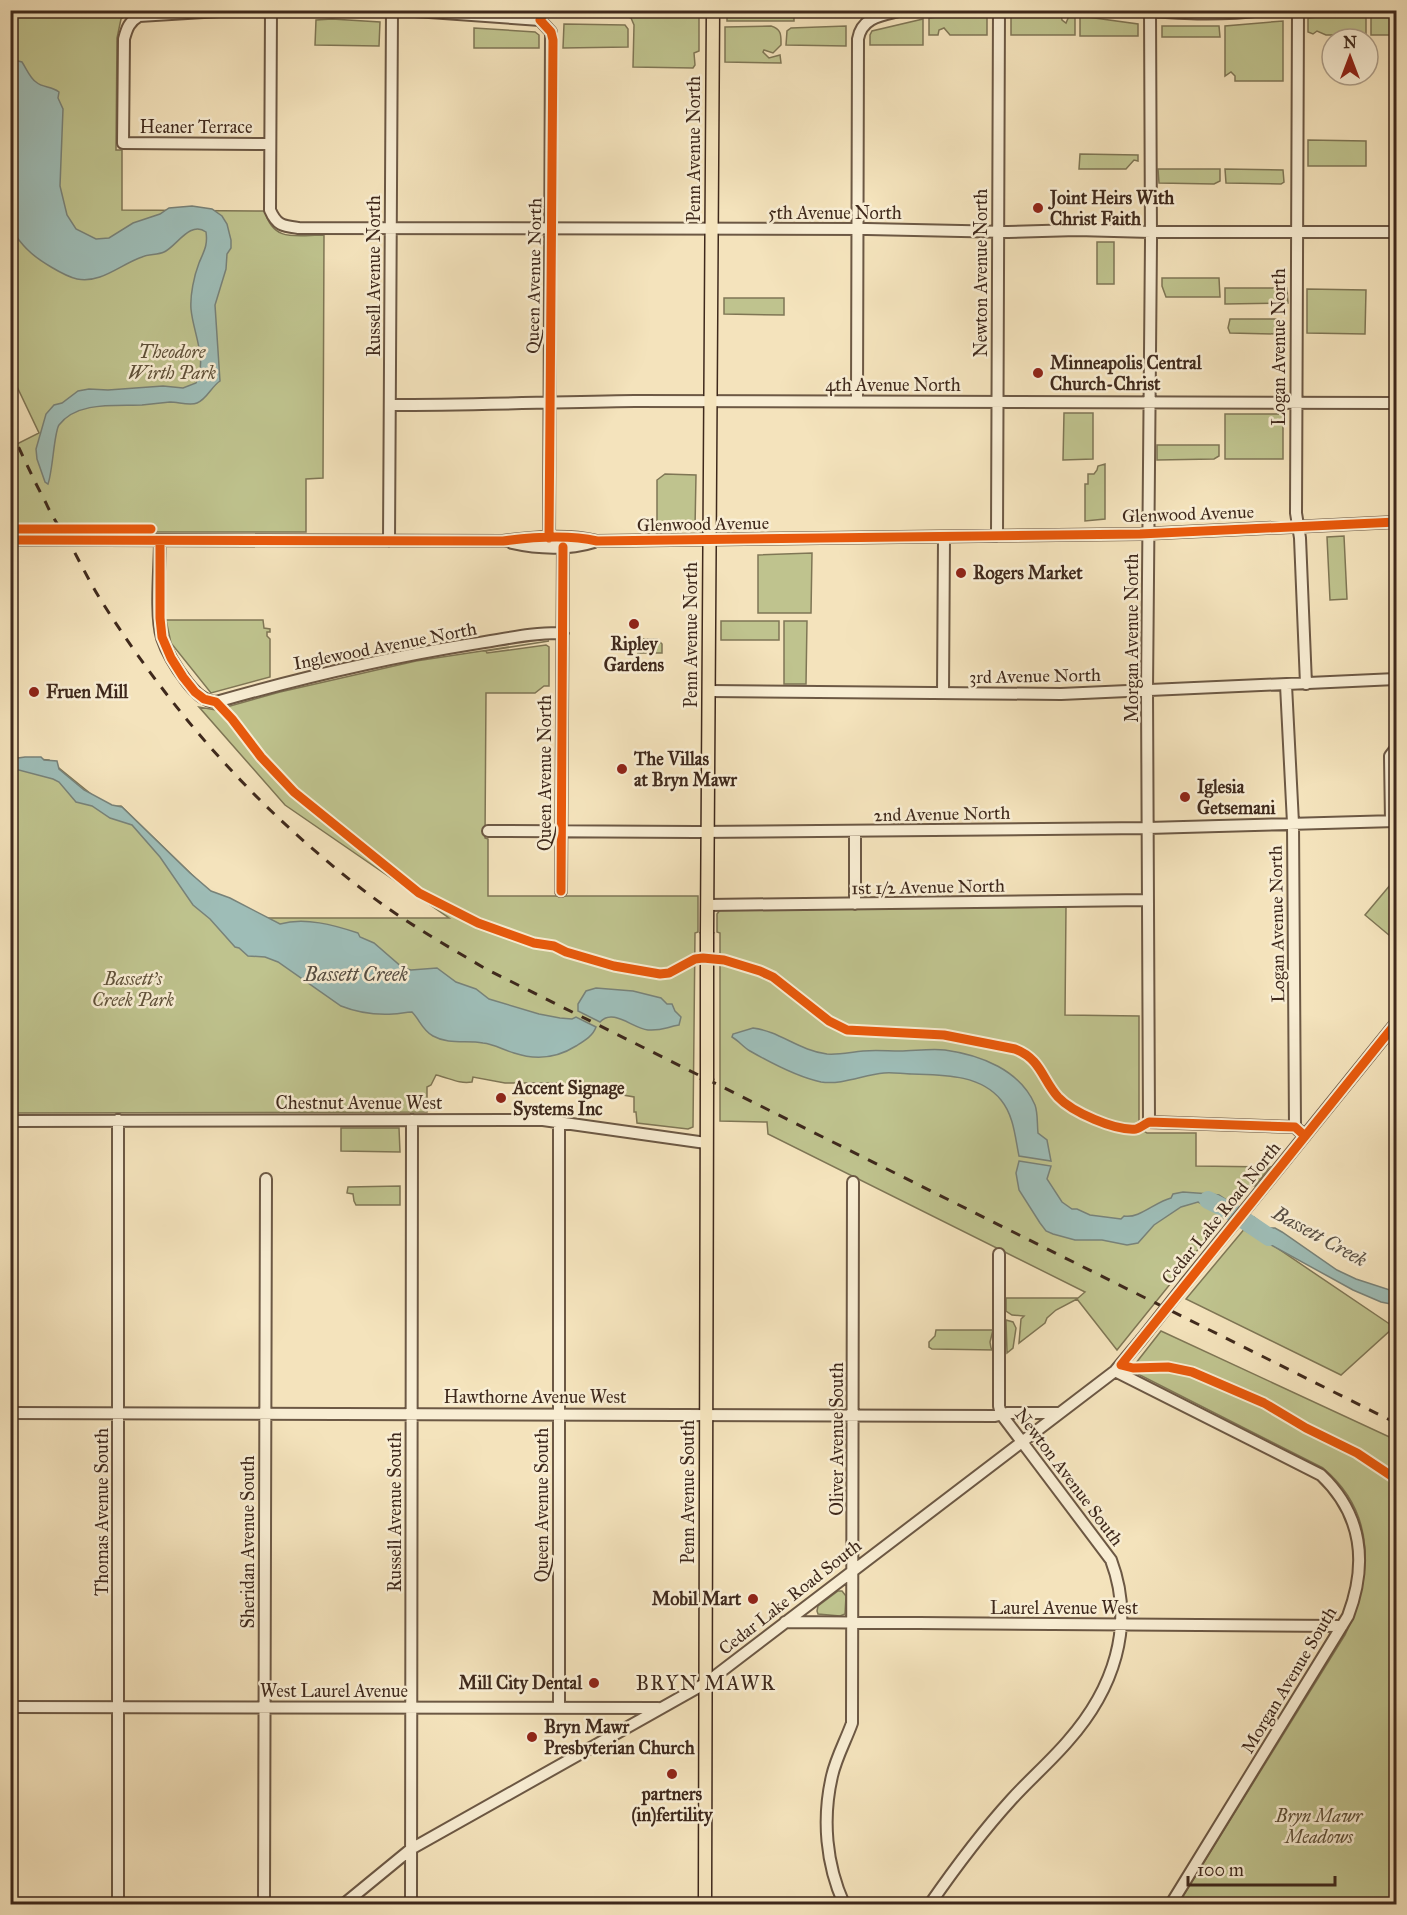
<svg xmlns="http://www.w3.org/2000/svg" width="1407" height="1915" viewBox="0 0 1407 1915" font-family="'IM FELL Great Primer',serif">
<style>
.green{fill:#bfc38e;stroke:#7f7655;stroke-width:1.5}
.water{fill:#9ebdb7;stroke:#788279;stroke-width:1.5}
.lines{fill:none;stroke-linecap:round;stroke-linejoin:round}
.river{stroke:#9ebdb7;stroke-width:18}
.minor-casing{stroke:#6c5844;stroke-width:14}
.major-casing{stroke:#3f291c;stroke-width:15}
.minor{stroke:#f8edd3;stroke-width:10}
.major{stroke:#f4e3bc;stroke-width:12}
.rail{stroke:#3f291c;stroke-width:3;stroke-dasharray:10 10;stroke-linecap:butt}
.minor-bridge-casing{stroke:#6c5844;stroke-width:14;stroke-linecap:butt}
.major-bridge-casing{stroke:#3f291c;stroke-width:15;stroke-linecap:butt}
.minor-bridge{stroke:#f8edd3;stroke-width:10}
.major-bridge{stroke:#f4e3bc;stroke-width:12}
.cycleway-casing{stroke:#f8edd3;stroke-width:13}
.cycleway{stroke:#e8590c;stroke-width:9}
.poi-dot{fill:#8f2418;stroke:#f8edd3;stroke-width:2}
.labels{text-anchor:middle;stroke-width:5;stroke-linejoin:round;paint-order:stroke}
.street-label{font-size:18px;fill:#3f291c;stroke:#f8edd3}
.poi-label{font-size:18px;font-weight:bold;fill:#3f291c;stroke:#f8edd3;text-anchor:start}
.park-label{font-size:18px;font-style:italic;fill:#5f5038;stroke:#f8edd3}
.water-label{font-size:20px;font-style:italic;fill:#574e43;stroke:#f8edd3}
.neighbourhood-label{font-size:20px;letter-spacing:1.5px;fill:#3f291c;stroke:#f8edd3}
</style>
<rect width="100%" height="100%" fill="#f4e3bc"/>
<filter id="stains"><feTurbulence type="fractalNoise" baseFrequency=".00333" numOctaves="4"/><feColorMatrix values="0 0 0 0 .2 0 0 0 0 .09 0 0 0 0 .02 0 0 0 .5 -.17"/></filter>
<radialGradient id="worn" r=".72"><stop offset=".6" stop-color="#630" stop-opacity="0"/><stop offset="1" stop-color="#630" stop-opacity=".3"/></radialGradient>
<path class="green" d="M11,11H133L121,19L117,38L116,150H122V210L265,211C273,243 297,235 324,235L323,478L306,479V532H102L100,528H11V447L39,433L11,374Z
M564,11H699V51L694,53L695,65L693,68L633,67L634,25L631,18L626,16H564Z
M727,11H794V21H727Z
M987,11V35H950L944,28L939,30L938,35H929V18Z
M1011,11L1061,14L1062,20L1066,23L1069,16H1075V35H1011Z
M1396,11V35H1371V12Z
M1366,12V35H1326L1317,31L1313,34L1308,32V18Z
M1080,16L1138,24V36H1080Z
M332,19L380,22L379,46L315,45L316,20Z
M923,19V45H870V35L872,31Z
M1283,21V81H1235V76L1231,72L1225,76V26Z
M564,24L625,25L628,29V47L563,48Z
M771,26C782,29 781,36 781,45L773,53L764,50L763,52L769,58L780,55L781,63L725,62V27Z
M846,26V46L786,45L787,31L791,28Z
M1162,26H1219L1220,37H1162Z
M474,28L535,32L539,35V48H474Z
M1308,140L1366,141V166H1308Z
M1080,154L1138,155V161L1134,160L1126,169H1079Z
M1158,169H1220V181L1214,184L1159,183Z
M1225,169L1283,170L1284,182L1281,184L1226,183Z
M1097,242H1114V284H1097Z
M1162,278H1219L1220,297H1166L1162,286Z
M1225,288H1287L1288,303L1225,304Z
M1307,289L1366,290L1365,334L1307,333Z
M724,298H784V315L724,314Z
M1230,319H1283V329H1280L1276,334L1230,333L1228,328Z
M1064,413H1093V459L1063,460Z
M1225,414H1283V459H1225Z
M1157,445H1219V456L1214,459L1157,460Z
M1105,464V519L1085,521V484H1088V474H1094L1097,470L1098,466Z
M665,474L696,475L695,528H659V523H657V480Z
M1344,536L1347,599L1330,600L1327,537Z
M812,553L811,613H758V555Z
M166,620H263L264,628L270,629V632H267V636L270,639V677L211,693L171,643Z
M721,621H779V640H721Z
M784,621H807L806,684H784Z
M638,639H657L662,644V653H638Z
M549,641L486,651L487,653L546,645L549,647V686H544L535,693H486L485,838L488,839V896H698V932L695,933L693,1127L688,1129L637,1123L636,1112H634V1097L556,1083H505L473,1077L472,1082C458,1084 450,1078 436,1075L431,1085L427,1087V1112L11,1113L10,757L49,760L107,807L121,806L217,899L260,918H449L285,805L199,707L216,710L280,692L416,661Z
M1396,878V941L1365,915Z
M1066,907L1065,1015L1139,1016V1124L1141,1129L1147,1133H1196V1166L1270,1167L1255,1186L1250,1185L1117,1350L1077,1299L1056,1310L1047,1318L1045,1323L1019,1343L1021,1319L1024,1316L1012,1315L1006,1311V1298H1078L1085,1292L768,1134L767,1122L720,1121V933L717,932V914L720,910Z
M341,1128H399L400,1152L341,1151Z
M400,1186V1205H356L354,1201L353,1194L347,1193L348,1187Z
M1246,1227L1394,1327L1341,1375L1186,1299Z
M1006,1320L1013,1322L1016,1328L1013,1348L1007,1353Z
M936,1330H993L990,1342L991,1348L994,1350L932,1349L929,1347V1342L935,1336Z
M1161,1331L1396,1440V1904H1178L1345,1635C1373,1577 1377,1513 1323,1468L1132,1371L1136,1363Z
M838,1591H842L846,1596L845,1614L840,1616L818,1614L817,1611L818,1606Z"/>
<path class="water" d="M10,59L22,62C26,68 30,78 36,82C43,88 51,86 59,92L58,98L63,109L60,186L67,215L76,229L96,239L109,238L133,223L160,214L169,208L192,206L212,209L222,216L227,224L231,240V248L227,254L226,269L215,305L220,381C211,387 207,399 197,403C190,406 178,402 170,402C160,403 151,404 142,405C116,406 77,401 59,425C54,432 53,470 48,484L45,482L37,459L36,449L46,414L54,405L62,403L78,391L89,389L108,390L163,386L183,388L196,383C208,359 193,333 191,309C190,295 194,276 199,263C204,251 208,245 206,232C190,220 176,247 164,252C158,255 148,254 142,257C121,264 101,284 77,279C64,276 38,260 29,251C22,245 17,237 11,230Z
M25,757H41L44,760L57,761L59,769L84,790L112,805L122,807L190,873L211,891L230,898L280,924C305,917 334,925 358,933L360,937L374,943L403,968L411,970L437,968L456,982L476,989L489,999L539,1014L560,1018L572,1019L576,1017L596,1027C593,1036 584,1041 576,1046C557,1058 535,1060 514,1053C503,1050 494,1044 483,1043C466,1040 449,1045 433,1036C422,1030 420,1020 412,1012C405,1012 400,1014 393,1014C376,1015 356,1012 341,1006L278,962L265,957L248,956L239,948L235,947L210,919L193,905L160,857L132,825L110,818L92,806L76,802L59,782L53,779L11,768V759Z
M596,988L633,991L661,998L667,1004H672L675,1011L681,1017L679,1025C666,1027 663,1031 648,1030C632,1028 613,1008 600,1022L578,1011V1004L586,991Z
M753,1028C779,1031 800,1051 827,1054C839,1055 851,1052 863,1051C875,1050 888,1051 900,1051C913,1051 932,1048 945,1050C981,1055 1020,1070 1035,1105C1038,1113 1037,1124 1038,1133L1047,1140L1051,1161L1019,1156C1015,1137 1014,1116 1001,1100C980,1074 942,1075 912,1074C902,1074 893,1072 884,1073C863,1075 843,1085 821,1082C797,1077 771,1063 750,1051C743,1047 739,1041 732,1037L733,1034Z
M1019,1161L1051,1166L1047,1179L1062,1202L1072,1209H1077L1090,1215L1121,1219L1124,1216C1139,1219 1155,1202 1171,1198L1173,1194L1183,1192L1210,1194L1219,1195L1234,1205L1226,1216L1198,1202L1181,1207L1154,1225L1138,1243L1127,1245L1102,1240H1075L1053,1234L1046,1231L1040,1223L1019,1190L1016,1173Z
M1254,1217L1268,1228H1275L1282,1232L1337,1270L1356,1279L1396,1292V1305L1381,1302L1353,1290L1244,1230Z"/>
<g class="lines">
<path class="river" d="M1208,1200L1232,1212L1269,1237"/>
<g class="minor-casing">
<path id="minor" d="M236,10L139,16C129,22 127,28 124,39L123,143L270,144
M271,10L270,210C277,226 283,226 299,228L867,229L1008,232L1077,230L1151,232H1396
M401,10L540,20L551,32L549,538
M1130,10C1175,13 1219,16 1263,10
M1150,10L1151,241L1147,690L1149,1122L1295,1127L1305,1136
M1298,10L1296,513L1300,538L1306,684
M857,401L858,39C862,16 884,15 903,10
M390,405C472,405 553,402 635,401L1396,403
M997,536L999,10
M105,540L503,541C533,537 567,534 597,541L1140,534L1396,522
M160,541C160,566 155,615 162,638C167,653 177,669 187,682C195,692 203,701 216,702C300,678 385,658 472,644C501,640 533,632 563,633
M389,541L392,10
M512,543C538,549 569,550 594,542
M1286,685L1293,823L1295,1127
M709,691L1061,694L1396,679
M943,693L944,538
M1391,821L1390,756L1396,748
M488,831L696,832L1148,828L1396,821
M855,831V904
M561,891L563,547
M708,905L1148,900
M10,1121L543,1120L706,1143
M559,1121V1708
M1186,1283L1396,1023
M1115,1371L1321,1475C1362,1514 1368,1563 1348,1616L1171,1904
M10,1413L995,1416L1007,1413H1059
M785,1622L1342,1626
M10,1707L658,1708
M118,1904V1120
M264,1904L266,1179
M344,1904L411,1849L706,1683L1115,1371L1141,1340
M411,1904L412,1120
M844,1904C826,1864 822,1819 832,1776C836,1758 846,1740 852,1723L853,1182
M930,1904C955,1868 981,1833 1011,1800C1029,1780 1050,1762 1068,1741C1113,1690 1136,1626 1111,1560L1001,1414L999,1406V1254"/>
</g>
<g class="major-casing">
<path id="major" d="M707,932L713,10
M705,1904L707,1080"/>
</g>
<use href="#minor" class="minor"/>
<use href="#major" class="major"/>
<path class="rail" d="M10,429C22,454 33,479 46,503C52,517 61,529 69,542C80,562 90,583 102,602C175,717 262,814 371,896C407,923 447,946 486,969L1396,1423"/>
<g class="minor-bridge-casing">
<path id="minor-bridge" d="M18,540H105
M1141,1340L1186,1283"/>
</g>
<g class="major-bridge-casing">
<path id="major-bridge" d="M707,1080V932"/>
</g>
<use href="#minor-bridge" class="minor-bridge"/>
<use href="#major-bridge" class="major-bridge"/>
<g class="cycleway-casing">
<path id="cycleway" d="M546,10L540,20L551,32L553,40L549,538
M10,529H151
M10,540L503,541C533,537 567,534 597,541L1140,534L1396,522
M160,541V618L162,637L171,658L183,677L195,692L204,699L216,702L232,719L261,757L294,792L419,893L478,923L534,943L554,946L566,952L614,966L660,974L669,973L695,959L703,958L724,960L760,971L773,977L829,1021L847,1030L944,1035L1015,1049C1041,1059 1042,1079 1058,1097C1072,1112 1115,1131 1136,1129C1140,1128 1145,1124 1149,1122L1295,1127L1305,1136
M561,891L563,547
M1396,1023L1121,1365L1133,1368L1168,1367L1192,1372L1264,1403L1306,1428L1357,1453L1396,1479"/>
</g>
<use href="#cycleway" class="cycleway"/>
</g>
<g class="poi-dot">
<circle cx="1038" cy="208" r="6"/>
<circle cx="1038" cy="373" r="6"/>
<circle cx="961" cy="573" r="6"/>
<circle cx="634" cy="624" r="6"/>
<circle cx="34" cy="692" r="6"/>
<circle cx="622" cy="769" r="6"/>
<circle cx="1185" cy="797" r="6"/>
<circle cx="501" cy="1098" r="6"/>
<circle cx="753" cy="1599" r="6"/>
<circle cx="594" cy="1683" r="6"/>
<circle cx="532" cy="1737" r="6"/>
<circle cx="672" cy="1774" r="6"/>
</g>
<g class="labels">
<g class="street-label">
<text x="196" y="133">Heaner Terrace</text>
<text transform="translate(694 149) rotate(-90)" y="6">Penn Avenue North</text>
<text x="835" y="219">5th Avenue North</text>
<text transform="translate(981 273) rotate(-90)" y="6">Newton Avenue North</text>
<text transform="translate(374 276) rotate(-90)" y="6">Russell Avenue North</text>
<text transform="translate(534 276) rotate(-89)" y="6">Queen Avenue North</text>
<text transform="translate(1279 347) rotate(-90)" y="6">Logan Avenue North</text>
<text x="893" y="391">4th Avenue North</text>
<text transform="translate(1188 514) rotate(-2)" y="6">Glenwood Avenue</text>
<text transform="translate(703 524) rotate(-1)" y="6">Glenwood Avenue</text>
<text transform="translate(691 635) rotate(-90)" y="6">Penn Avenue North</text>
<text transform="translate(1132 638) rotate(-90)" y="6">Morgan Avenue North</text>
<text transform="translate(385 646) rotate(-11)" y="6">Inglewood Avenue North</text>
<text transform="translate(1035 676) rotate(-1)" y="6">3rd Avenue North</text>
<text transform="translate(545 773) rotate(-90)" y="6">Queen Avenue North</text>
<text transform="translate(942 814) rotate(-1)" y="6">2nd Avenue North</text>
<text transform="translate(928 887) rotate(-1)" y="6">1st 1/2 Avenue North</text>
<text transform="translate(1277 924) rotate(-91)" y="6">Logan Avenue North</text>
<text x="359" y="1109">Chestnut Avenue West</text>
<text transform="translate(1221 1213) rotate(-51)" y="6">Cedar Lake Road North</text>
<text x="535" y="1403">Hawthorne Avenue West</text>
<text transform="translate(837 1439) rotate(-90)" y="6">Oliver Avenue South</text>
<text transform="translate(1069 1477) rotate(53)" y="6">Newton Avenue South</text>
<text transform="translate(688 1492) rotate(-90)" y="6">Penn Avenue South</text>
<text transform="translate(542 1505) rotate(-90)" y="6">Queen Avenue South</text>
<text transform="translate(102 1512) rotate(-90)" y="6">Thomas Avenue South</text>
<text transform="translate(395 1512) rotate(-90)" y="6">Russell Avenue South</text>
<text transform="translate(248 1542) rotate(-90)" y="6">Sheridan Avenue South</text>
<text transform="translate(790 1597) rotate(-38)" y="6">Cedar Lake Road South</text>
<text x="1064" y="1614">Laurel Avenue West</text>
<text transform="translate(1289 1680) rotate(-59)" y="6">Morgan Avenue South</text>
<text x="334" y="1697">West Laurel Avenue</text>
</g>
<g class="poi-label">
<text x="1050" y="204">Joint Heirs With<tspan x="1050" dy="21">Christ Faith</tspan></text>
<text x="1050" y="369">Minneapolis Central<tspan x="1050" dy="21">Church-Christ</tspan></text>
<text x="973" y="579">Rogers Market</text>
<text x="634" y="650" text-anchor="middle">Ripley<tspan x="634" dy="21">Gardens</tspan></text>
<text x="46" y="698">Fruen Mill</text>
<text x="634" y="765">The Villas<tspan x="634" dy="21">at Bryn Mawr</tspan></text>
<text x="1197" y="793">Iglesia<tspan x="1197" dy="21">Getsemani</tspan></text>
<text x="513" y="1094">Accent Signage<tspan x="513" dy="21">Systems Inc</tspan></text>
<text x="741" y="1605" text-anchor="end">Mobil Mart</text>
<text x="582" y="1689" text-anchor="end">Mill City Dental</text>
<text x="544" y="1733">Bryn Mawr<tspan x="544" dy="21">Presbyterian Church</tspan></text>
<text x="672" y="1800" text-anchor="middle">partners<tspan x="672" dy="21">(in)fertility</tspan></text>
</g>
<g class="park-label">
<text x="172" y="358">Theodore<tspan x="172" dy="21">Wirth Park</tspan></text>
<text x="133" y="985">Bassett's<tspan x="133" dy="21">Creek Park</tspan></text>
<text x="1319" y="1822">Bryn Mawr<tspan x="1319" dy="21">Meadows</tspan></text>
</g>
<g class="water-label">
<text x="356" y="981">Bassett Creek</text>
<text transform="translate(1320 1236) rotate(29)" y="7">Bassett Creek</text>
</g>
<g class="neighbourhood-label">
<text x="706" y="1690">BRYN MAWR</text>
</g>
</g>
<rect width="1407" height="1915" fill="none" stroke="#f4e3bc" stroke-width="36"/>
<rect x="12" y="12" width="1383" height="1891" fill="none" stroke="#3f291c" stroke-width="3"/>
<rect x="18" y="18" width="1371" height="1879" fill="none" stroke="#3f291c" stroke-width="1.5"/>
<g transform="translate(1350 57)"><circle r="28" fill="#f8edd3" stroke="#ae9f8a" stroke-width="1.5"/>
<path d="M0-4.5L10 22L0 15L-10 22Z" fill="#8f2418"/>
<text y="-9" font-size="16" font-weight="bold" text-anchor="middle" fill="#3f291c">N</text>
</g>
<path d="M1188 1876v9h147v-9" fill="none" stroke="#3f291c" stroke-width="3"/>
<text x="1197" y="1876" font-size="18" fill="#3f291c" stroke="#f8edd3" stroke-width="4.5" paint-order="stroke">100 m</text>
<rect width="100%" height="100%" filter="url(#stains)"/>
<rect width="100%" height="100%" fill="url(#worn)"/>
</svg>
